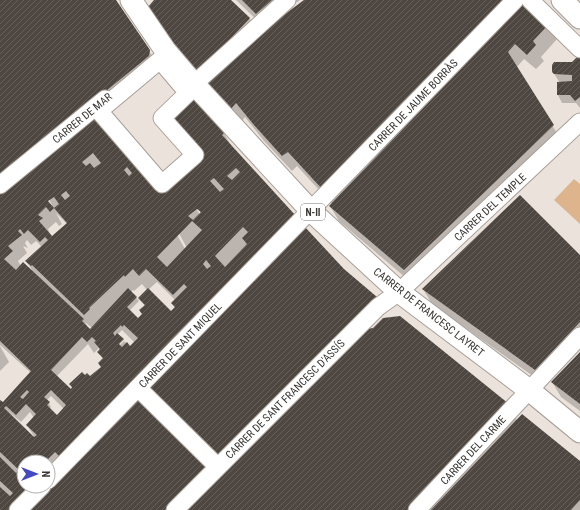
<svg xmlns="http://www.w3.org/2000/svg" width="580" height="510" viewBox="0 0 580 510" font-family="'Roboto Condensed',sans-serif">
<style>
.grass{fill:#deb48c}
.shadow{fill:#0003;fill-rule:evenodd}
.building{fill:url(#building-hatch);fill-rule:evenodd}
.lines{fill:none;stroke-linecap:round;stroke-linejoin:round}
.minor-casing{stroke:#a79f98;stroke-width:19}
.major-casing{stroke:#a79f98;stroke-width:23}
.minor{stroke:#fff;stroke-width:17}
.major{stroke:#fff;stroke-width:21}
.labels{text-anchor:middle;stroke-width:4;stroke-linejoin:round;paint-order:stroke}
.shield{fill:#fff;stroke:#767472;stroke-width:1}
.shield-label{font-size:10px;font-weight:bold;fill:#3b3835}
.street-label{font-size:11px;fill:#3b3835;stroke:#fff}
</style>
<defs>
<pattern id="building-hatch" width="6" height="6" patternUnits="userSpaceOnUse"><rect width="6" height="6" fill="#4e4741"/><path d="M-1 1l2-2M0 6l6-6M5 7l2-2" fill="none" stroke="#66605b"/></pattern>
</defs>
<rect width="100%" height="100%" fill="#ebe3db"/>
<path class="grass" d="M574,179L580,184V224L554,200Z"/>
<path class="shadow" d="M0,0H115L157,63L105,114L158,181L224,133L233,149L343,270L376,298L385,313L369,329L508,404L517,420L580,462V510H0V401L3,404L31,373L0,345ZM47,196L52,205L51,206L45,197ZM196,204L201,213L200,215L194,205ZM56,213L67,224L52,238L48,229L56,222L59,226L62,224ZM177,230L187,248L185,249L175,231ZM27,240L31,245L36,241L42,247L26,261L32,270L21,266L18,261L27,253L23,246L28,248L25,243ZM157,282L175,300L172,303L175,308L171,313L148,290ZM142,284L147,290L139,298L145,306L143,315L138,319L129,311L139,301L131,292L133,290L134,291ZM85,322L92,328L90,330L88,328ZM122,330L135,343L130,347L124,341L119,346L118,344L117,335ZM88,344L94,353L99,348V352L103,359L101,368L90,378L85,376L71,391L56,377ZM51,396L64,409L57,416L49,409L51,407L47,400ZM8,411L21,422L30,412L34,418L27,425L35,438ZM24,462H48V483L45,486H24Z
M156,0H230L250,19L258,34L266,29L236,0H300L293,5L276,21L306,0H469L494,35L548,24L557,39L541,57L544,61L536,69L524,59L516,68L562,141L413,284L339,221L330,206L332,204L297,166L292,171L264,141L245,117L239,125L190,68L158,23Z
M580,58V108L576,103H562L558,95L560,83L553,72Z
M580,257V346L544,384L432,304L423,289Z
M0,346L9,362L0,371Z
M580,353V411L561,397L552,382Z"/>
<path class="building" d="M0,0H116L150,50L149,56L0,177Z
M154,0H231L250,18L199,72L180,53L148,7Z
M242,0H272L256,14Z
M304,0H506L323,190L288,152L282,156L254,125L236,103L230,110L205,83L265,29Z
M525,2L549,24L533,41L536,45L527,55L515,44L508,52L554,125L404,270L329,206Z
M579,55L580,56V97L575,101L570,95H557V82L572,81V75L554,74L552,72V65L554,62H572Z
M188,93L225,132L222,135L296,216L61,458L55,452L45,462H24L23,484L29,490L10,510H0V487L10,496L13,493L0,481V457L16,473L19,470L0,452V400L3,402L31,371L0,341V190L96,111L162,184L196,155L162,118ZM93,153L101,163L94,168L90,163L86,166L82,162ZM127,167L132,173L129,176L124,170ZM236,168L240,172L232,180L227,176ZM214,178L224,189L220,192L210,181ZM66,191L70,196L65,200L61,195ZM54,197L59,204L54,208L67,223L52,236L39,221L43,218L38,215L46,207L50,212L54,208L48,201ZM197,209L201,212L193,220L188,216ZM192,221L202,230L167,267L157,257ZM243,227L248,232L242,238L247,244L225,267L215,256ZM20,229L24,234L28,230L40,242L45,237L48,240L25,261L31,266L32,265L84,315L90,309L89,308L124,275L125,277L133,269L139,276L146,269L173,295L184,284L187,287L171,303L175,307L171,311L148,288L138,298L145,305L139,310L142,314L138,318L127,307L137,297L128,288L90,329L82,321L84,319L23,262L16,270L4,259L13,251L8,246L22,235L18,231ZM206,260L211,266L207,269L203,264ZM121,325L122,327L124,325L138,338L130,346L127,342L122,347L119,344L124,339L117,333L115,336L113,333ZM82,337L87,342L92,337L96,341L94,342L100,349L97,352L103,358L98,363L101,367L90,376L87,373L85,375L82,372L69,384L72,387L71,389L51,370ZM27,390L29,392L23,399L20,397ZM51,390L66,405L57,415L47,405L50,402L44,397ZM26,404L36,414L26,425L37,435L34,437L4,408L6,406L16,415Z
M520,195L580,255V322L535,370L422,289Z
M304,226L344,269L377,297L217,459L144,389Z
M400,316L509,404L408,510H183L341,353L349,348L367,329L373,328L383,318Z
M580,352V404L551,382Z
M136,397L208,467L165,510H26Z
M522,414L580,461V500L571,510H431Z"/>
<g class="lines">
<g class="minor-casing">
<path id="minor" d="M530,0L580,49
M160,60L188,93L162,118L195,155L162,184L99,111Z
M194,84L287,0
M0,185L105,99
M138,388L218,467
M48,480L515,0
M18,510L42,486
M175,510L378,307L399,292L580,122
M417,510L580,336"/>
</g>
<g class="major-casing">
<path id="major" d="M131,0L165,50L194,84L311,211L399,292L529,390L580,432
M562,0L580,18"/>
</g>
<use href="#minor" class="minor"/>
<use href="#major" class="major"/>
</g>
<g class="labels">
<rect class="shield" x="301" y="204" width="24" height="16" rx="3"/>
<g class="shield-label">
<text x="313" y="216">N-II</text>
</g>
<g class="street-label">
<text transform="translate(413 105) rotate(-46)" y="4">CARRER DE JAUME BORRÀS</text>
<text transform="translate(82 118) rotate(-39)" y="4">CARRER DE MAR</text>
<text transform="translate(490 207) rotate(-43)" y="4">CARRER DEL TEMPLE</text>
<text transform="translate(429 312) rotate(38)" y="4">CARRER DE FRANCESC LAYRET</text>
<text transform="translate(180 345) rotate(-46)" y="4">CARRER DE SANT MIQUEL</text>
<text transform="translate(285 399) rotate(-45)" y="4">CARRER DE SANT FRANCESC D'ASSÍS</text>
<text transform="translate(473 450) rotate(-47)" y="4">CARRER DEL CARME</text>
</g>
</g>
<g transform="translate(36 474) rotate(90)"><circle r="19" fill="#ffffff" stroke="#b1afae"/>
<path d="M0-3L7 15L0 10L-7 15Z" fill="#444bc0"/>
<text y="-6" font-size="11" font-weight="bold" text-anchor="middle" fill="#3b3835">N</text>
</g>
</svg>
